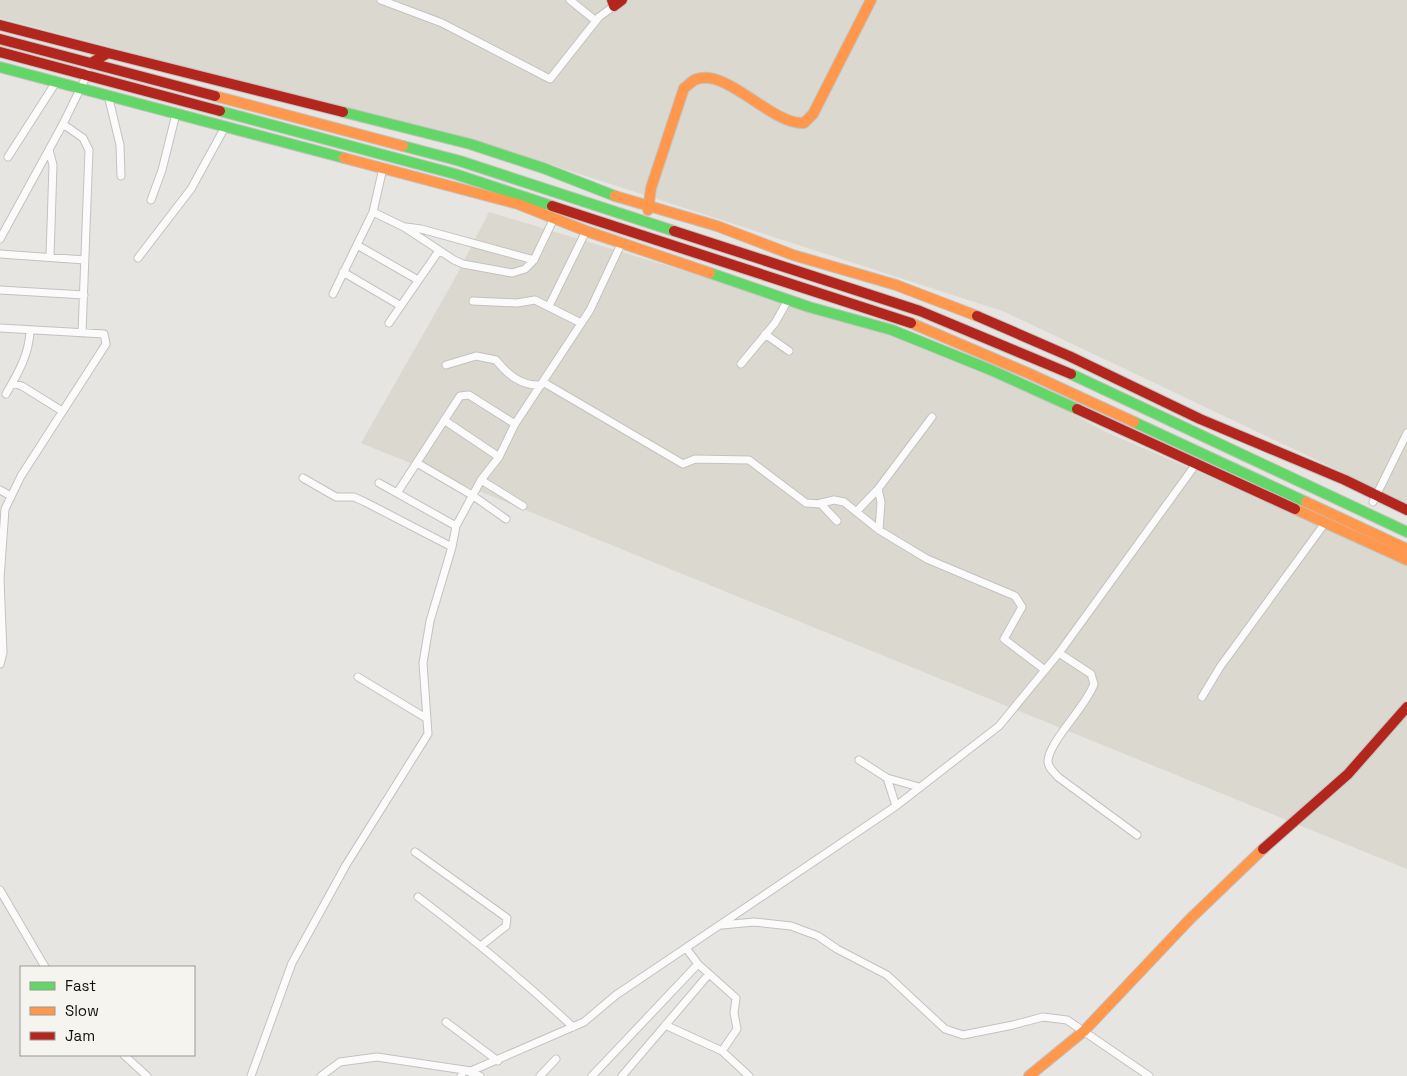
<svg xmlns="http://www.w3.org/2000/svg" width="1407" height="1076" viewBox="0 0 1407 1076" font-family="'Space Grotesk',sans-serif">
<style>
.built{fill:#dad8cf}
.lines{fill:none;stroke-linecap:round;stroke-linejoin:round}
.street-casing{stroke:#c3c2bf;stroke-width:9}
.fast-casing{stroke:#c3c2bf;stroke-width:12}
.slow-casing{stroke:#c3c2bf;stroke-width:12}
.jam-casing{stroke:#c3c2bf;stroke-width:12}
.street{stroke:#fbfbfb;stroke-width:7}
.fast{stroke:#63d668;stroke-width:10}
.slow{stroke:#ff974d;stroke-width:10}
.jam{stroke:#b3261e;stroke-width:10}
</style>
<rect width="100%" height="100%" fill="#e6e5e2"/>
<path class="built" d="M0,0H1407V503L1005,312L518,154L0,18Z
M489,212L871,327L1016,384L1106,432L1407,562V869L361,443L454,280Z"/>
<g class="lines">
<g class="street-casing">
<path id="street" d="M381,0L442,23L550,79L599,17L614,6
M570,0L596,21
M108,95L120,145L121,176
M63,124L83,138L89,150L82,333
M49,150L53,165L50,257
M8,157L56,82
M151,200L162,170L176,114
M373,212L404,227L454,260L463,264L512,273L525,269L534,260L554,218
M406,227L421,229L534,260
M0,239L63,124L88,73
M357,245L418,280
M0,254L85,260
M138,258L191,189L225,127
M343,272L401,306
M0,290L84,295
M333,294L373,212L383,168
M473,301L517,303L535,300L581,323
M549,306L586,231
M389,323L438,252
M0,328L104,334L106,344L21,476L5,509L0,579L3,653L0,664
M765,334L789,351
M741,364L775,323L788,300
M446,365L476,356L496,360C508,375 521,386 541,385
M543,382L683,464L695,459L749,460L806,503L821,504L837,521
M12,383L22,386L62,411
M6,394C18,373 29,355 30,331
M444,420L499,457
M417,463L472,495L506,519
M303,478L336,497H354L365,502L452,547
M481,480L523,506
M379,483L456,526
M878,489L881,502L879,530
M0,490L11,496
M397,493L460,396L469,395L515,424
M1373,502L1407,433
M817,504L834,500L844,502L879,530L927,559L1015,596L1022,607L1004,639L1045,670
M857,511L878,489L932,417
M1059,653L1091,674L1094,684C1086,707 1049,741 1048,761C1048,768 1054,772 1058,777L1137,835
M358,677L426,718
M1202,697L1220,667L1325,523
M859,760L887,778L919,787
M887,778L896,806
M415,852L507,918L506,926L482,945
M0,890L45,967
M418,897C472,938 524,981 573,1027
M722,925L754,922L791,926L818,936L837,949L887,975L945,1029L963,1035L1013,1025L1043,1017L1067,1020L1149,1076
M686,948L698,964L736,998L734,1013L737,1029L722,1051
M446,1022L498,1061
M665,1025L722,1051L749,1076
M124,1055L147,1076
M251,1076L292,963L346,865L428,734L423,663L430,621L452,547L456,526L481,480L499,457L515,424L590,310L622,242
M321,1076L340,1062L377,1057L471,1071L584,1022L616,995L896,806L999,726L1059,653L1196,464
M461,1076L464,1070L480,1076
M540,1076L556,1059
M592,1076L698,964
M622,1076L709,974"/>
</g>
<g class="fast-casing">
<path id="fast" d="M0,67L344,158
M220,111L455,174L552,206
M343,112L470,144L543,168L615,196
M403,146L460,161L674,231
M710,273L809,307L892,330L991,370L1077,409
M1071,374L1407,532
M1134,422L1306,502"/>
</g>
<g class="slow-casing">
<path id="slow" d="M215,96L403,146
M344,158L518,204L586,231L710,273
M615,196L717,226L793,255L896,285L977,316
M648,210L651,188L684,88C688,86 692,80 697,79C728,69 772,125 804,123L813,114L871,0
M911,323L1030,374L1134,422
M1306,502L1407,549
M1295,509L1407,560
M1029,1076L1084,1031L1190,919L1263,849"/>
</g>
<g class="jam-casing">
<path id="jam" d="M612,0L614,6L622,0
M0,25L108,53
M0,39L215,96
M0,52L220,111
M91,63L108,53L343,112
M552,206L911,323
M674,231L920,311L1071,374
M977,316L1069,356L1200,419L1345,480L1407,510
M1077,409L1295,509
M1263,849L1348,774L1407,707"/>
</g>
<use href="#street" class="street"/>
<use href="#fast" class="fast"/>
<use href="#slow" class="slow"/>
<use href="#jam" class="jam"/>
</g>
<rect x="20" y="966" width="175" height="90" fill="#f5f4ee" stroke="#9a9995"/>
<rect x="30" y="982" width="25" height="8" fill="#63d668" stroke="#9a9995"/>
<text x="65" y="991" font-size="15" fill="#11110f">Fast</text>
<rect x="30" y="1007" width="25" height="8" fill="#ff974d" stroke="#9a9995"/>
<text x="65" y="1016" font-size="15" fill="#11110f">Slow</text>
<rect x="30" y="1032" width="25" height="8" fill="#b3261e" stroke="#9a9995"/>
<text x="65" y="1041" font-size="15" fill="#11110f">Jam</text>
</svg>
